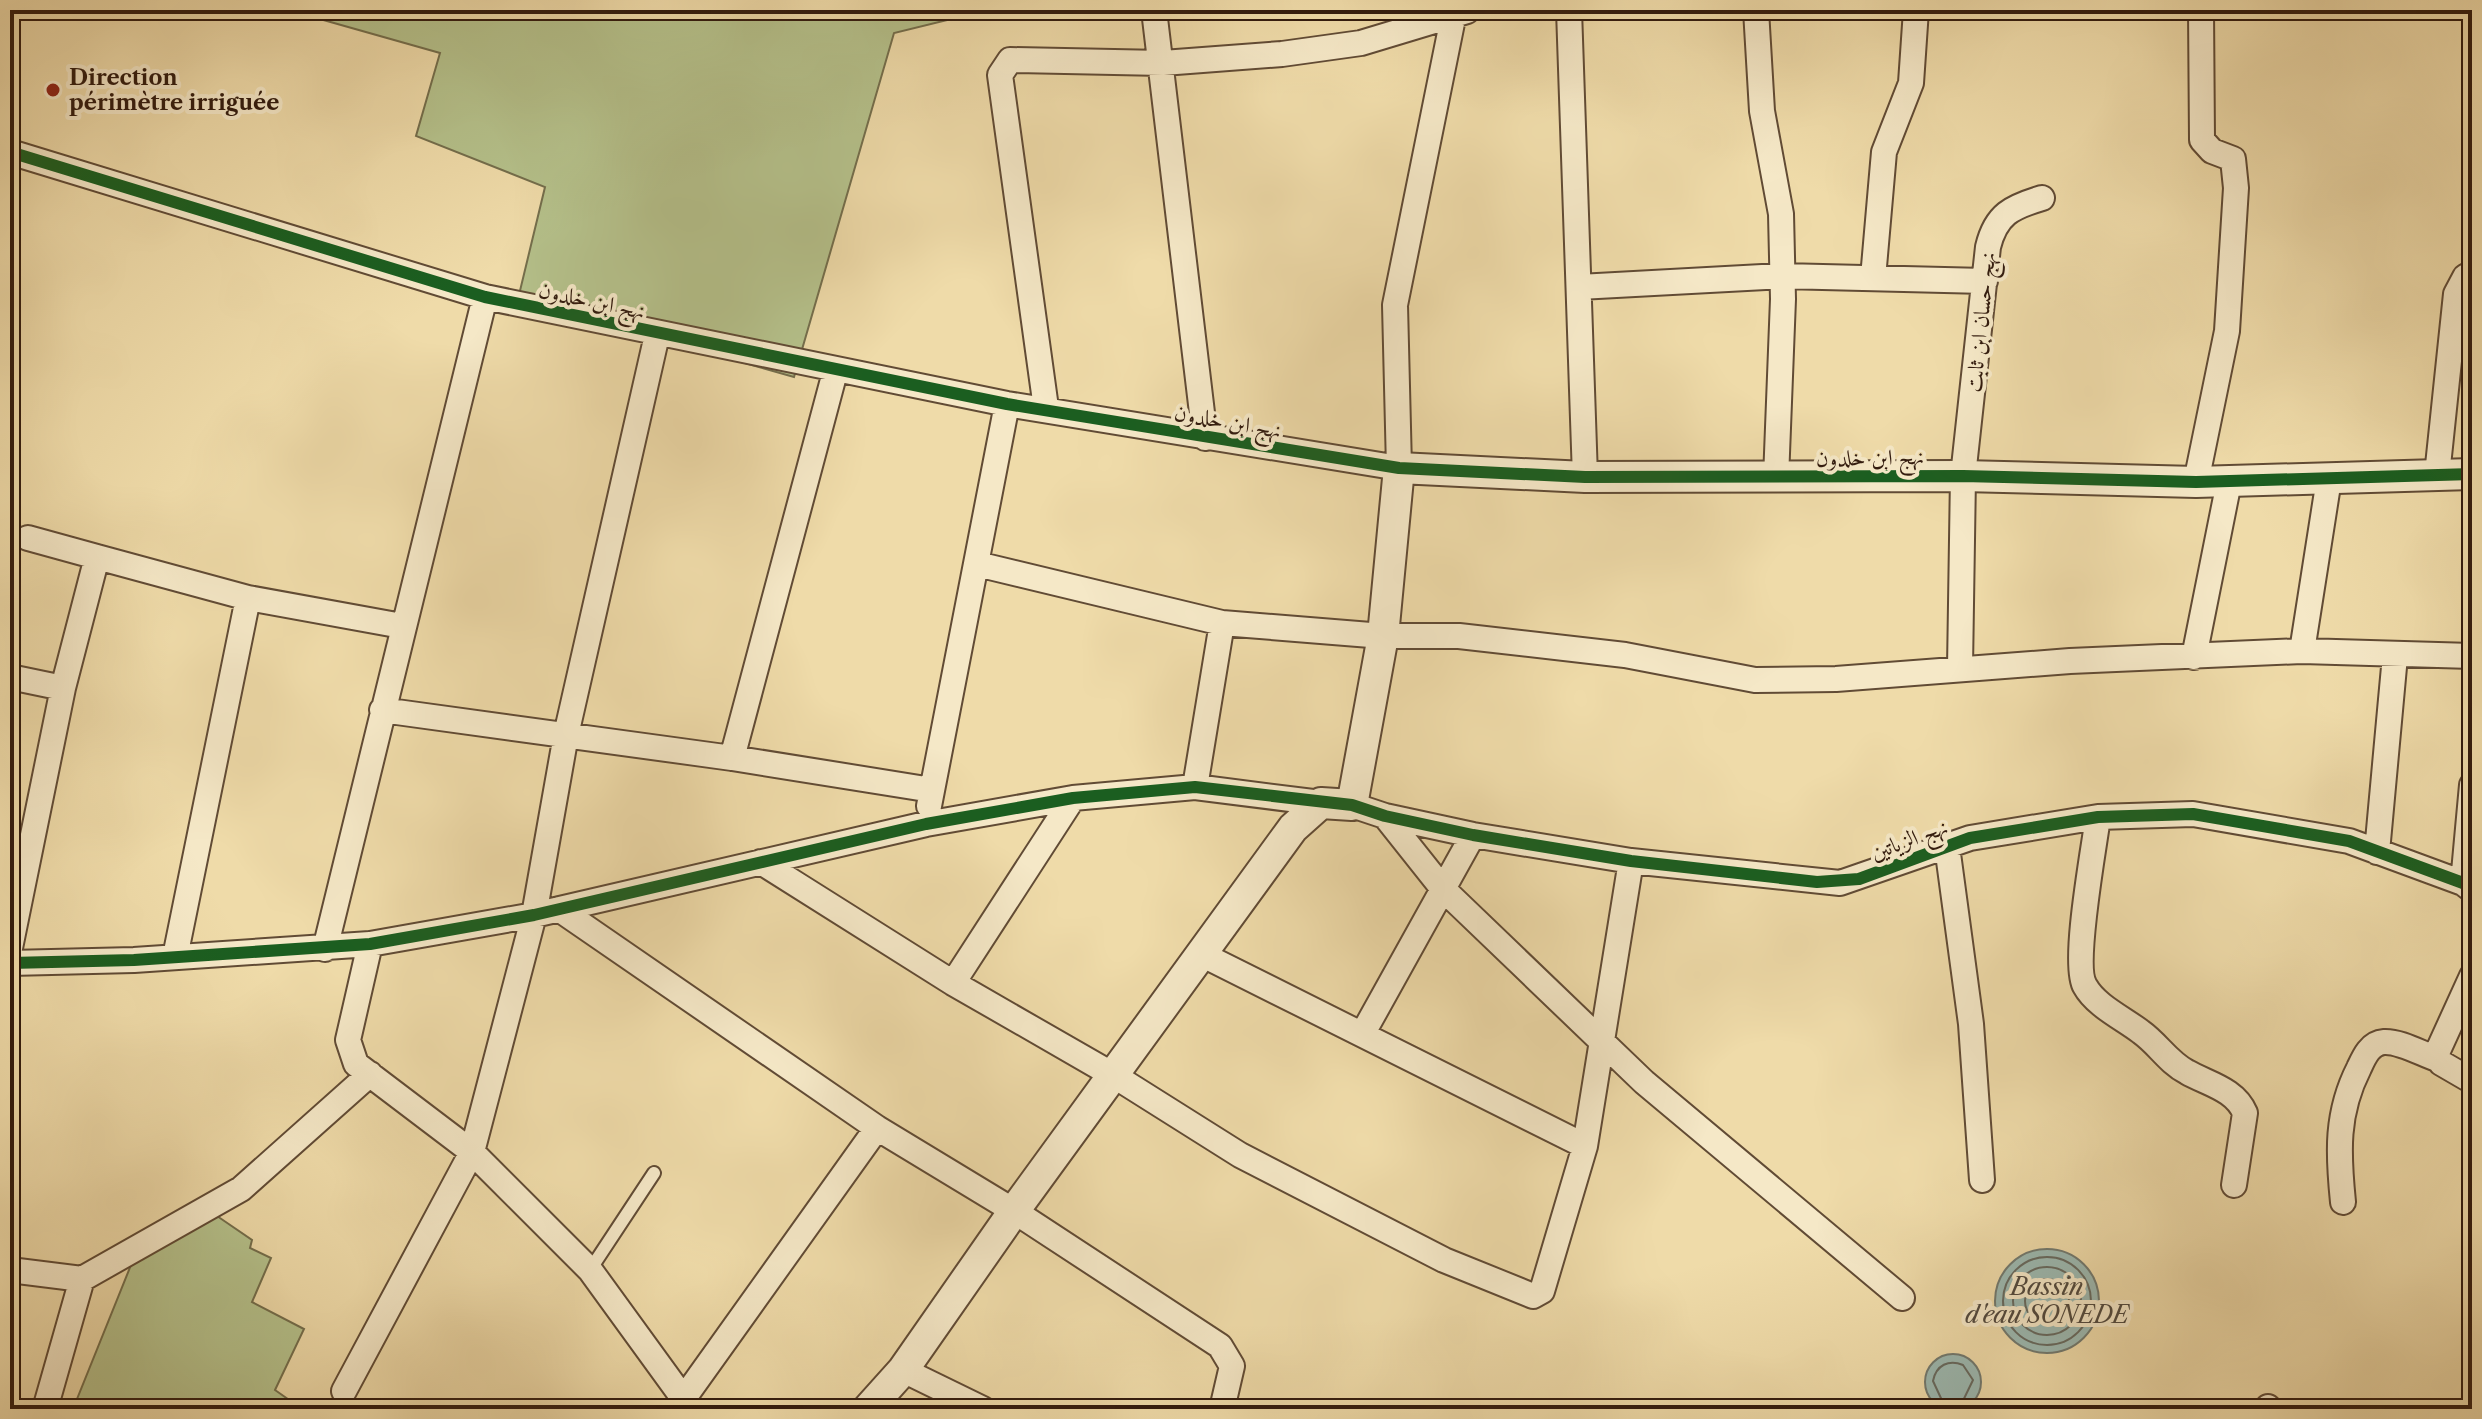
<svg xmlns="http://www.w3.org/2000/svg" width="2482" height="1419" viewBox="0 0 2482 1419" font-family="'Libre Caslon Text',Amiri,serif">
<style>
.green{fill:#b5c18b;stroke:#746e4c;stroke-width:2}
.water{fill:#9cb9b1;stroke:#727a70;stroke-width:2}
.lines{fill:none;stroke-linecap:round;stroke-linejoin:round}
.shore{stroke:#676a60;stroke-width:2}
.service-casing{stroke:#614b35;stroke-width:16}
.minor-casing{stroke:#614b35;stroke-width:28}
.tertiary-casing{stroke:#614b35;stroke-width:34}
.service{stroke:#f5e8c7;stroke-width:12}
.minor{stroke:#f5e8c7;stroke-width:24}
.tertiary{stroke:#f5e8c7;stroke-width:30}
.cycleway-casing{stroke:#f5e8c7;stroke-width:17}
.cycleway{stroke:#1b5e20;stroke-width:12}
.poi-dot{fill:#8f2418;stroke:#f5e8c7;stroke-width:3}
.labels{text-anchor:middle;stroke-width:8;stroke-linejoin:round;paint-order:stroke}
.poi-label{font-size:22px;font-weight:bold;fill:#321b0e;stroke:#f5e8c7;text-anchor:start}
.street-label{font-size:22px;fill:#321b0e;stroke:#f5e8c7}
.water-label{font-size:24px;font-style:italic;fill:#524a3f;stroke:#f5e8c7}
</style>
<rect width="100%" height="100%" fill="#efdba9"/>
<filter id="stains"><feTurbulence type="fractalNoise" baseFrequency=".0025" numOctaves="4"/><feColorMatrix values="0 0 0 0 .2 0 0 0 0 .09 0 0 0 0 .02 0 0 0 .5 -.17"/></filter>
<radialGradient id="worn" r=".72"><stop offset=".6" stop-color="#630" stop-opacity="0"/><stop offset="1" stop-color="#630" stop-opacity=".3"/></radialGradient>
<path class="green" d="M288,10H988L894,33L794,377L518,299L545,187L416,136L440,53Z
M217,1216L252,1240L250,1248L271,1258L252,1302L304,1329L275,1390L302,1409H73L131,1265Z"/>
<path class="water" d="M1995 1301a52 52 0 1 1 104 0a52 52 0 1 1-104 0Z
M1925 1382a28 28 0 1 1 56 0a28 28 0 1 1-56 0Z"/>
<g class="lines">
<path class="shore" d="M2003 1301a44 44 0 1 1 88 0a44 44 0 1 1-88 0Z
M2013 1301a34 34 0 1 1 68 0a34 34 0 1 1-68 0Z
M2025 1301a22 22 0 1 1 44 0a22 22 0 1 1-44 0Z
M1946,1409L1933,1381C1936,1365 1949,1359 1963,1365L1973,1380L1959,1409"/>
<g class="service-casing">
<path id="service" d="M590,1270L654,1173"/>
</g>
<g class="minor-casing">
<path id="minor" d="M1154,10L1205,438
M1569,10L1585,477
M1756,10L1762,111L1781,214L1783,299L1776,479
M10,152L485,297L1007,404L1399,468L1395,305L1454,13
M1873,278L1884,152L1911,83L1916,10
M1579,287L1782,276L1985,281
M1046,408L1000,75L1010,60L1163,63L1282,54L1361,43L1467,11
M2437,475L2456,294L2465,277L2472,273
M2196,482L2227,331L2236,188L2233,159L2212,151L2202,140L2201,10
M28,538L97,557
M977,564L1222,623L1383,636H1459L1625,655L1755,680L1836,679L2070,661L2302,651L2472,656
M2302,651L2329,479
M2194,657L2229,482
M1960,668L1963,476L1988,247C1996,214 2012,207 2042,198
M10,677L63,688
M382,710L732,758L932,790
M732,758L835,372
M1195,787L1222,623
M1352,805L1385,816L1473,835L1631,861L1840,883L1970,838L2098,817L2193,814L2349,841L2463,883L2472,890
M929,806L1007,404
M1385,816L1443,889L1644,1082L1902,1298
M2098,817C2094,848 2072,965 2085,986C2096,1006 2123,1018 2141,1032C2158,1044 2168,1062 2187,1072C2208,1084 2235,1089 2245,1113L2234,1185
M1947,846L1971,1024L1982,1180
M2377,852L2395,656
M761,862L953,983L1113,1075L1240,1155L1444,1260L1533,1296L1542,1291L1585,1146L1631,861
M2463,883L2472,785
M559,909L877,1128L1014,1211L1220,1346L1232,1366L1222,1409
M370,944L348,1040L356,1064L472,1152L590,1270L691,1409
M10,948L63,688L97,557L248,598L402,626
M325,949L485,297
M1203,955L1585,1146
M175,957L248,598
M10,963L134,960L370,944L534,915L926,824L1073,798L1195,787L1321,803
M2472,976L2436,1055L2441,1063L2472,1081
M953,983L1073,798
M1363,1033L1473,835
M2343,1202C2338,1153 2336,1113 2359,1068C2364,1057 2370,1043 2384,1042C2400,1041 2422,1054 2437,1059
M10,1270L82,1279
M903,1370L983,1409
M344,1391L472,1152L534,915L566,735L657,335
M684,1398L877,1128
M2268,1407L2270,1409
M45,1409L82,1279L241,1189L370,1074"/>
</g>
<g class="tertiary-casing">
<path id="tertiary" d="M868,1409L903,1370L1014,1211L1293,828L1321,803L1352,805L1383,636L1399,468L1585,477L1963,476L2196,482L2472,474"/>
</g>
<use href="#service" class="service"/>
<use href="#minor" class="minor"/>
<use href="#tertiary" class="tertiary"/>
<g class="cycleway-casing">
<path id="cycleway" d="M10,152L485,297L1007,404L1399,468L1585,477L1963,476L2196,482L2472,474
M10,963L134,960L370,944L534,915L926,824L1073,798L1195,787L1352,805L1385,816L1473,835L1631,861L1817,882L1859,879L1970,838L2098,817L2193,814L2349,841L2463,883L2472,890"/>
</g>
<use href="#cycleway" class="cycleway"/>
</g>
<circle class="poi-dot" cx="53" cy="90" r="8"/>
<g class="labels">
<g class="poi-label">
<text x="69" y="85">Direction<tspan x="69" dy="25">périmètre irriguée</tspan></text>
</g>
<g class="street-label">
<text transform="translate(592 300) rotate(12)" y="8">نهج ابن خلدون</text>
<text transform="translate(1980 322) rotate(-84)" y="8">نهج حسان ابن ثابت</text>
<text transform="translate(1228 421) rotate(10)" y="8">نهج ابن خلدون</text>
<text transform="translate(1870 457) rotate(-1)" y="8">نهج ابن خلدون</text>
<text transform="translate(1909 839) rotate(-20)" y="8">نهج الزياتين</text>
</g>
<g class="water-label">
<text x="2047" y="1295">Bassin<tspan x="2047" dy="28">d'eau SONEDE</tspan></text>
</g>
</g>
<rect width="2482" height="1419" fill="none" stroke="#efdba9" stroke-width="40"/>
<rect x="12" y="12" width="2458" height="1395" fill="none" stroke="#321b0e" stroke-width="4"/>
<rect x="20" y="20" width="2442" height="1379" fill="none" stroke="#321b0e" stroke-width="2"/>
<rect width="100%" height="100%" filter="url(#stains)"/>
<rect width="100%" height="100%" fill="url(#worn)"/>
</svg>
